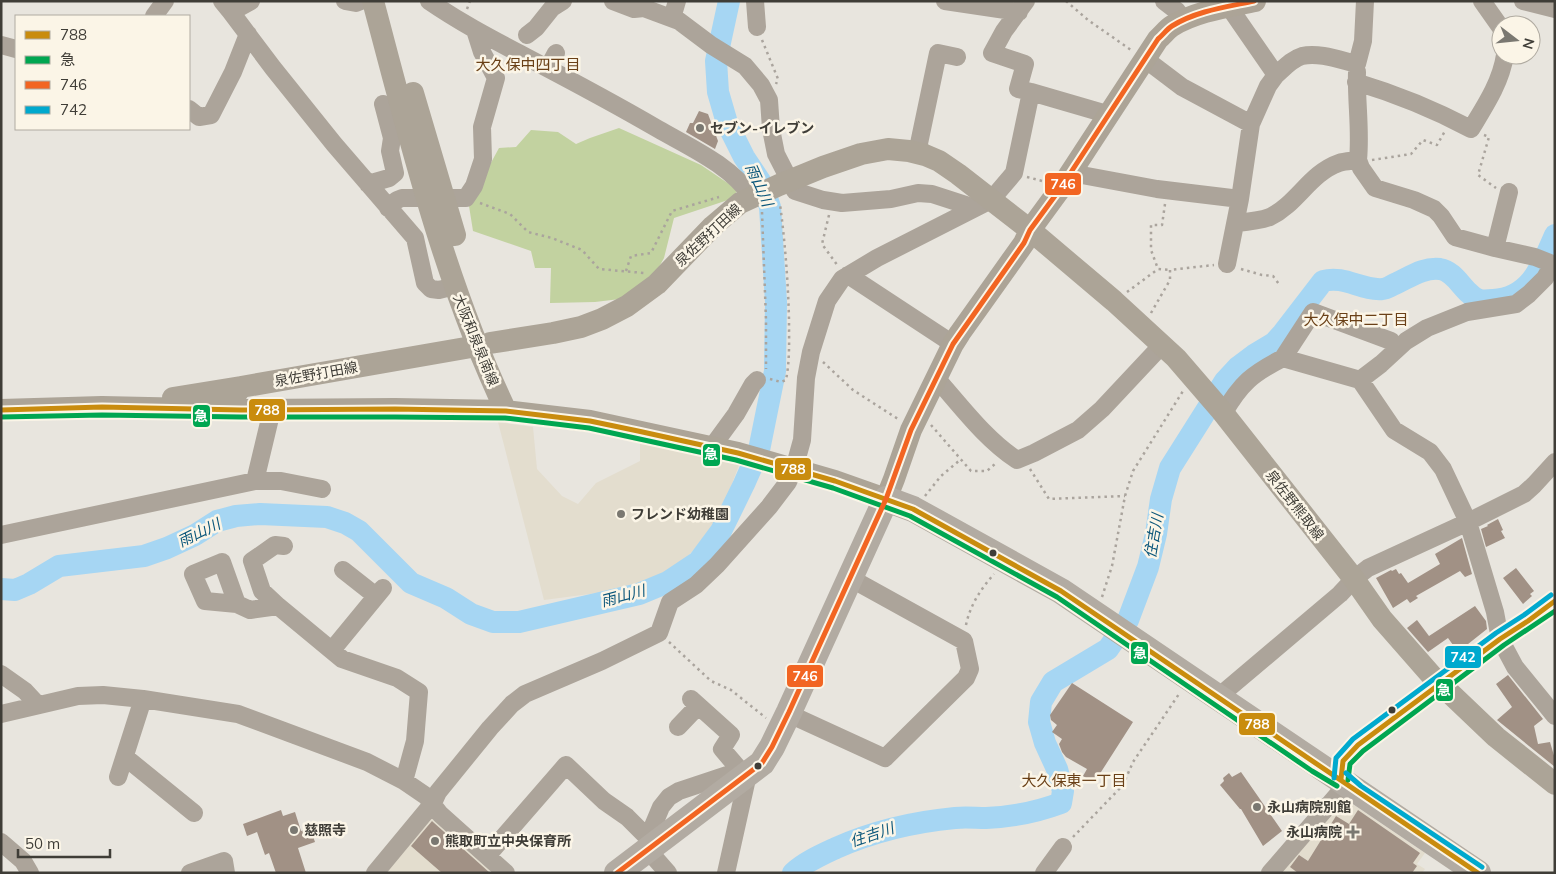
<svg xmlns="http://www.w3.org/2000/svg" width="1556" height="874" viewBox="0 0 1556 874" font-family="Mulish,'Noto Sans JP',sans-serif">
<style>
.built{fill:#e3ddce}
.green{fill:#c2d2a0}
.lines{fill:none;stroke-linecap:round;stroke-linejoin:round}
.river{stroke:#a6d6f3;stroke-width:22}
.building{fill:#a19185}
.path{stroke:#aaa49d;stroke-width:2.5;stroke-dasharray:2.5 4;stroke-linecap:butt}
.minor{stroke:#aca49a;stroke-width:18}
.major{stroke:#aca497;stroke-width:22}
.highway{stroke:#b2aba2;stroke-width:26}
.bus-1-casing{stroke:#fbf5e7;stroke-width:9}
.bus-2-casing{stroke:#fbf5e7;stroke-width:9}
.bus-3-casing{stroke:#fbf5e7;stroke-width:9}
.bus-4-casing{stroke:#fbf5e7;stroke-width:9}
.bus-1{stroke:#c98c0e;stroke-width:5}
.bus-2{stroke:#00a651;stroke-width:5}
.bus-3{stroke:#f26522;stroke-width:5}
.bus-4{stroke:#00a9ce;stroke-width:5}
.poi-dot{fill:#7a7871;stroke:#fbf5e7;stroke-width:2}
.bus-dot{fill:#3f3d37;stroke:#fbf5e7;stroke-width:2}
.labels{text-anchor:middle;stroke-width:5;stroke-linejoin:round;paint-order:stroke}
.poi-label{font-size:14px;font-weight:bold;fill:#3f3d37;stroke:#fbf5e7;text-anchor:start}
.street-label{font-size:14px;fill:#3f3d37;stroke:#fbf5e7}
.neighbourhood-label{font-size:15px;fill:#6a4017;stroke:#fbf5e7}
.water-label{font-size:15px;font-style:italic;fill:#0a567a;stroke:#fbf5e7}
.line-badge{stroke:#fbf5e7;stroke-width:2}
.badge-label{font-size:14px;text-anchor:middle;font-weight:bold;fill:#fff}
</style>
<rect width="100%" height="100%" fill="#e8e5de"/>
<path class="built" d="M498,422L533,427L537,469L562,496L578,504L596,483L640,461V442L739,465L717,524L687,557L657,577L605,592L544,600Z
M1351,803L1425,853L1417,864L1425,869L1422,873H1276L1340,805Z
M430,814L493,868L489,873H382Z"/>
<path class="green" d="M619,128L701,165L738,190L731,199L674,218L664,258L655,274L620,299L595,302L550,303L551,268H535L531,251L473,231L469,206L474,194L499,148L516,147L531,130L558,132L576,144L590,138Z"/>
<g class="lines">
<path class="river" d="M1,589L15,590L29,584L59,566L144,556L167,548L195,535L217,521L236,516L260,514L327,517L345,523L359,531L411,583L446,598L471,614L493,622H519L639,594L668,582L698,562L721,531L744,484L759,450L775,371L776,302L770,207L762,184L744,157L727,123L718,92L716,61L729,1
M793,873C805,862 821,855 836,848C874,831 913,822 955,818C965,817 976,818 986,818C1011,817 1037,812 1061,803L1063,791L1057,769L1045,743L1039,722L1041,702L1053,682L1108,649L1128,620L1148,567L1156,534L1161,499L1170,468L1225,381L1238,367L1254,355L1274,343L1283,333L1323,281C1345,275 1361,291 1383,289C1387,289 1392,285 1397,283C1410,277 1424,267 1440,269C1453,271 1460,285 1469,293C1477,301 1481,301 1493,300C1531,298 1542,265 1555,235"/>
</g>
<path class="building" d="M699,111L708,114L718,141L715,149L686,132L690,123H693Z
M1498,519L1503,530L1501,531L1505,538L1486,547L1481,529L1488,526L1487,525Z
M1462,538L1472,574L1465,577L1460,571L1416,596L1418,598L1410,603L1407,599L1393,608L1376,578L1391,570L1392,571L1396,569L1399,574L1401,573L1408,583L1440,564L1435,554Z
M1516,568L1534,591L1530,594L1532,596L1523,604L1503,578Z
M1475,606L1486,621L1487,629L1458,652L1448,638L1428,652L1407,628L1417,620L1429,636Z
M1508,675L1543,719L1534,726L1538,744L1550,742L1555,759V767L1497,720L1512,707L1496,684Z
M1072,683L1133,722L1094,783L1083,776L1087,769L1066,757L1062,752L1059,744L1062,739L1052,732L1057,725L1051,720L1050,715Z
M1241,772L1282,831L1263,846L1241,809H1240L1220,785L1224,781L1223,778L1229,773L1232,777Z
M281,810L283,816L295,812L301,831L310,828L315,842L298,848L306,873H276L269,853L265,855L257,832L247,836L243,824Z
M1358,810L1420,853L1413,863L1417,866L1412,873H1298L1290,867L1299,855L1308,861L1336,816L1349,824Z
M432,821L433,822L490,873H442L411,846Z"/>
<g class="lines">
<path class="path" d="M1066,1L1088,20L1131,50
M467,9L470,1
M762,40L778,79L776,84
M1484,135L1489,137L1478,175L1496,188
M1372,160L1411,154L1423,140L1437,145L1445,131
M1027,177L1046,182
M480,203L510,214L528,232L552,238L582,250L599,269L644,273
M1165,204L1162,225H1151V250L1158,269L1170,270
M762,212L766,320V369
M829,215L822,244L838,266
M1241,269L1262,275L1273,276L1279,284
M626,271L631,256L651,253L672,211L719,197
M1127,292L1158,269
M1151,313L1170,280V270L1214,265
M823,362L853,390L898,419
M770,379L781,382L786,380C790,360 789,339 789,319C788,280 785,242 780,204
M931,425L971,471H987L996,463
M1030,469L1049,499L1125,496
M925,496L941,476L960,460
M1102,597L1112,566L1125,496L1133,471L1183,391
M966,625C970,605 981,589 994,574
M669,642L711,681L731,690L766,718
M1073,837L1123,785L1133,762L1179,694"/>
<path class="minor" d="M222,1L231,12L273,68L334,144L415,238L425,283L431,289L439,290L455,286
M345,1L356,3L361,1
M429,1C461,23 494,40 528,58C572,81 615,104 658,129C691,148 730,165 752,197
M613,1L634,9L644,8L679,21L711,45L745,66L761,85L769,100L771,129L776,154L795,191L823,200L842,203L891,199L918,193L932,194L969,206L972,209
M755,1L757,27
M945,1L1019,12
M1164,1L1177,11L1184,20
M1482,1L1501,28
M1523,1L1555,9
M231,12L251,1
M154,16L165,1
M672,18L677,1
M527,35L536,28L552,8L563,1
M1,45L16,49
M1145,59L1182,87L1251,124
M548,68L556,53
M1357,72C1356,101 1361,130 1358,160
M1276,75C1284,68 1292,59 1302,56C1319,52 1340,60 1357,64L1363,41L1365,1
M1356,82C1396,94 1435,110 1471,129C1485,106 1501,82 1505,55
M1031,92L1110,115
M189,109L199,117L211,115L233,72L248,34
M917,153L938,53L957,57
M1071,173L1157,189L1240,199
M368,184L389,178L395,173L390,151L392,138L383,104
M1509,192L1495,248L1535,257L1555,265
M388,208L397,200L402,198H466L474,186L483,159L482,127L496,78L482,52L475,30
M1236,223C1247,222 1259,221 1270,217C1297,204 1310,173 1339,163C1345,161 1352,161 1358,160L1361,168L1375,188L1414,200L1434,209L1441,216L1455,237L1495,248
M1227,264L1240,199L1251,124L1268,86L1276,75L1229,7
M848,275L953,344
M1283,358L1313,312L1391,341
M936,378C961,406 985,439 1017,460L1034,453L1078,430L1102,409L1162,345
M1360,380L1381,364L1406,341L1427,328L1467,312L1516,304L1529,294L1545,278L1553,264
M1223,414C1241,383 1252,374 1283,358L1360,380L1394,430L1430,452L1443,469L1468,522L1495,612L1500,639L1515,667L1555,716
M715,448L717,440L736,414L753,384L757,380
M255,481H281L322,489
M1,535L255,481L272,410
M343,570L376,596
M237,604L222,562L193,574L205,601L237,604L250,610L278,606L342,659L397,678L419,692L415,741L404,781
M278,606L262,591L252,561L275,545L284,546
M332,650L383,588
M1,674L25,691L38,705
M1217,698L1340,594L1354,579L1368,568L1468,522L1524,494L1534,485L1555,462
M691,699L731,735L722,749L745,776
M789,712L800,719L885,758L966,678L970,669L964,641L850,578
M1,714L78,696L103,695L143,699L238,714L367,762L404,781L426,796L440,814L506,873
M678,727L698,706
M125,757L194,813
M118,777L143,699
M648,838L661,807L669,797L679,791L727,775L745,776
M1,842L23,861L30,873
M487,856L566,765L604,801L627,817L648,838L652,845L654,857L668,873
M190,873L224,861L226,873
M375,873L433,803L438,792L490,728L512,704L525,694L602,661L659,633L670,602L696,585L717,565L769,507L788,482L794,469L802,440L806,378L811,352L827,301L842,279L877,258L991,200L1014,173L1031,92L1018,89L1025,64L992,53L1004,31L1026,1
M726,873L748,774
M1044,873L1063,847
M1270,873L1340,792L1343,761L1358,745L1500,639L1528,621L1555,601"/>
<path class="major" d="M373,1C410,140 444,281 506,411
M413,93L455,235
M490,343L553,333L581,327L602,319L627,306L657,284L713,226L740,203L779,185L823,167L861,154L888,149L909,151L925,155L939,161L958,174L1030,230L1114,301L1176,358L1220,409L1354,579L1382,619L1432,676L1496,737L1555,784
M173,398L241,387
M1,410L102,407L241,410L395,409L506,411L590,421L738,453L835,481L886,499L894,479L911,430L953,344L960,333L1024,243L1030,230L1060,189L1158,39C1163,35 1167,29 1172,26C1197,11 1227,7 1255,1
M241,410L234,402L236,394L241,387L477,346"/>
<path class="highway" d="M617,873L762,763L772,747L789,712L886,499L913,509L1061,591L1478,873"/>
<g class="bus-1-casing">
<path id="bus-1" d="M1,410L102,407L241,410L395,409L506,411L590,421L638,431L738,453L835,481L913,509L1061,591L1478,873
M1341,779L1343,761L1358,745L1500,639L1528,621L1555,601"/>
</g>
<g class="bus-2-casing">
<path id="bus-2" d="M1,417L102,415L241,417H395L505,418L589,428L736,460L833,488L910,516L1057,597L1312,771L1337,786
M1348,780L1350,764L1363,751L1504,645L1555,611"/>
</g>
<g class="bus-3-casing">
<path id="bus-3" d="M617,873L762,763L772,747L789,712L886,499L911,430L953,344L1024,243L1030,230L1060,189L1158,39C1163,35 1167,29 1172,26C1196,11 1226,7 1254,1"/>
</g>
<g class="bus-4-casing">
<path id="bus-4" d="M1346,773L1361,786L1482,867
M1334,778L1336,758L1353,739L1496,633L1524,615L1551,595"/>
</g>
<use href="#bus-1" class="bus-1"/>
<use href="#bus-2" class="bus-2"/>
<use href="#bus-3" class="bus-3"/>
<use href="#bus-4" class="bus-4"/>
</g>
<g class="poi-dot">
<circle cx="700" cy="128" r="5"/>
<circle cx="621" cy="514" r="5"/>
<circle cx="1257" cy="807" r="5"/>
<circle cx="294" cy="830" r="5"/>
<path d="M1350.5 824.5h5v5h5v5h-5v5h-5v-5h-5v-5h5z"/>
<circle cx="435" cy="841" r="5"/>
</g>
<g class="bus-dot">
<circle cx="993" cy="553" r="4.5"/>
<circle cx="1392" cy="710" r="4.5"/>
<circle cx="758" cy="766" r="4.5"/>
</g>
<g class="labels">
<g class="poi-label">
<text x="710" y="133">セブン-イレブン</text>
<text x="631" y="519">フレンド幼稚園</text>
<text x="1267" y="812">永山病院別館</text>
<text x="304" y="835">慈照寺</text>
<text x="1342" y="837" text-anchor="end">永山病院</text>
<text x="445" y="846">熊取町立中央保育所</text>
</g>
<g class="street-label">
<text transform="translate(708 235) rotate(-43)" y="5">泉佐野打田線</text>
<text transform="translate(476 340) rotate(68)" y="5">大阪和泉泉南線</text>
<text transform="translate(316 374) rotate(-10)" y="5">泉佐野打田線</text>
<text transform="translate(1295 505) rotate(52)" y="5">泉佐野熊取線</text>
</g>
<g class="neighbourhood-label">
<text x="528" y="70">大久保中四丁目</text>
<text x="1356" y="325">大久保中二丁目</text>
<text x="1074" y="786">大久保東一丁目</text>
</g>
<g class="water-label">
<text transform="translate(759 185) rotate(66)" y="5">雨山川</text>
<text transform="translate(199 533) rotate(-26)" y="5">雨山川</text>
<text transform="translate(1154 536) rotate(-80)" y="5">住吉川</text>
<text transform="translate(623 596) rotate(-15)" y="5">雨山川</text>
<text transform="translate(872 835) rotate(-19)" y="5">住吉川</text>
</g>
</g>
<g class="line-badge">
<rect x="1044" y="172" width="38" height="24" rx="5" fill="#f26522"/>
<rect x="248" y="398" width="38" height="24" rx="5" fill="#c98c0e"/>
<rect x="192" y="404" width="19" height="24" rx="5" fill="#00a651"/>
<rect x="702" y="443" width="19" height="24" rx="5" fill="#00a651"/>
<rect x="774" y="457" width="38" height="24" rx="5" fill="#c98c0e"/>
<rect x="1130" y="641" width="19" height="24" rx="5" fill="#00a651"/>
<rect x="1444" y="645" width="38" height="24" rx="5" fill="#00a9ce"/>
<rect x="786" y="664" width="38" height="24" rx="5" fill="#f26522"/>
<rect x="1435" y="678" width="19" height="24" rx="5" fill="#00a651"/>
<rect x="1238" y="712" width="38" height="24" rx="5" fill="#c98c0e"/>
</g>
<g class="badge-label">
<text x="1063" y="189">746</text>
<text x="267" y="415">788</text>
<text x="201" y="421">急</text>
<text x="711" y="459">急</text>
<text x="793" y="474">788</text>
<text x="1140" y="658">急</text>
<text x="1463" y="662">742</text>
<text x="805" y="681">746</text>
<text x="1444" y="695">急</text>
<text x="1257" y="729">788</text>
</g>
<rect width="1556" height="874" fill="none" stroke="#3f3d37" stroke-width="5"/>
<rect x="15" y="15" width="175" height="115" fill="#fbf5e7" stroke="#b0aba1"/>
<rect x="25" y="31" width="25" height="8" fill="#c98c0e" stroke="#b0aba1"/>
<text x="60" y="40" font-size="15" fill="#3f3d37">788</text>
<rect x="25" y="56" width="25" height="8" fill="#00a651" stroke="#b0aba1"/>
<text x="60" y="65" font-size="15" fill="#3f3d37">急</text>
<rect x="25" y="81" width="25" height="8" fill="#f26522" stroke="#b0aba1"/>
<text x="60" y="90" font-size="15" fill="#3f3d37">746</text>
<rect x="25" y="106" width="25" height="8" fill="#00a9ce" stroke="#b0aba1"/>
<text x="60" y="115" font-size="15" fill="#3f3d37">742</text>
<g transform="translate(1516 40) rotate(106)"><circle r="24" fill="#fbf5e7" stroke="#b0aba1"/>
<path d="M0-4L9 19L0 12L-9 19Z" fill="#7a7871"/>
<text y="-8" font-size="14" font-weight="bold" text-anchor="middle" fill="#3f3d37">N</text>
</g>
<path d="M18 849v8h92v-8" fill="none" stroke="#3f3d37" stroke-width="2.5"/>
<text x="25" y="849" font-size="15" fill="#3f3d37" stroke="#fbf5e7" stroke-width="4" paint-order="stroke">50 m</text>
</svg>
